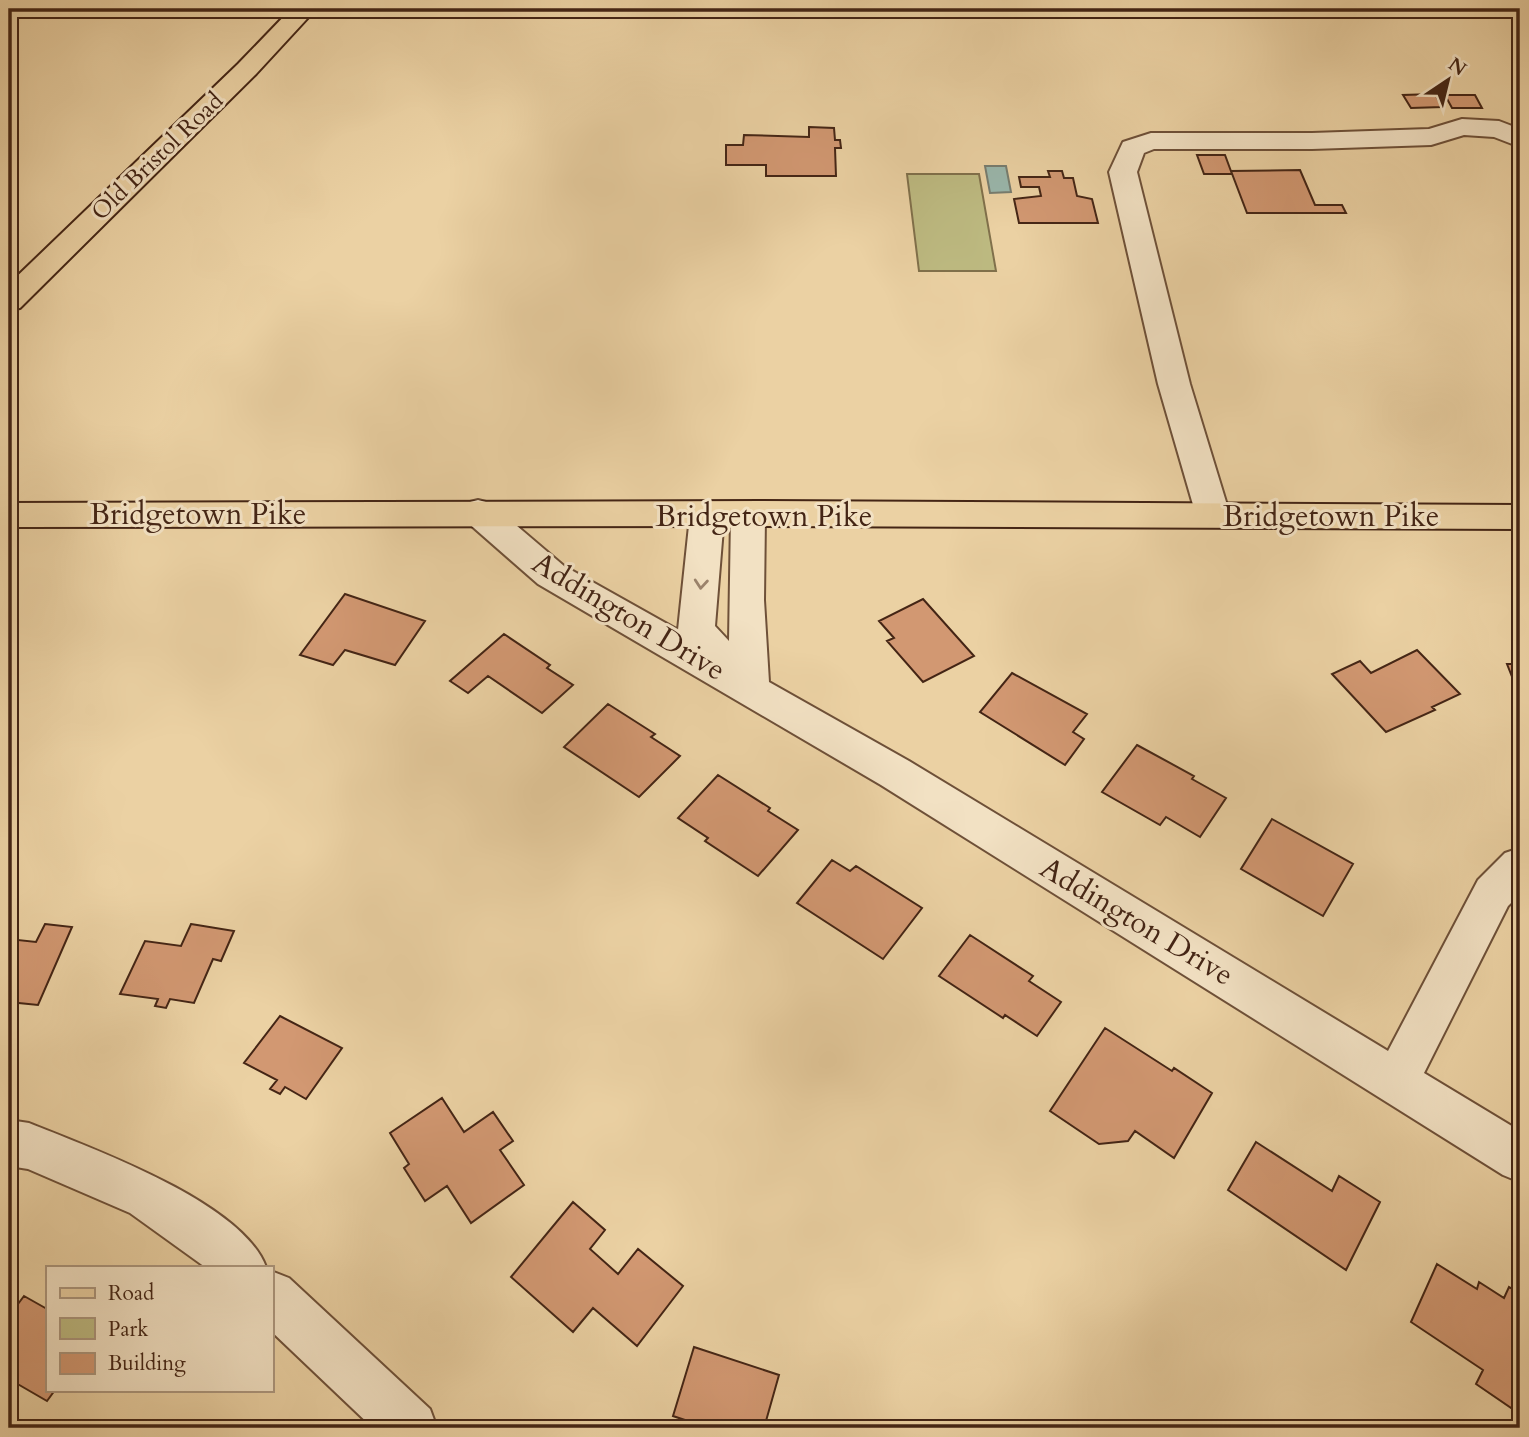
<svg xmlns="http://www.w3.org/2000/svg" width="1529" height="1437" viewBox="0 0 1529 1437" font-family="Cardo,serif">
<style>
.green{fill:#bdba81;stroke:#80704b;stroke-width:2}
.water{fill:#99b6ab;stroke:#777c6f;stroke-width:2}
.building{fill:#d29872;stroke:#442515;stroke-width:2}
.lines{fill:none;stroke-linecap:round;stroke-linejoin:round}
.minor-casing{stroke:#6e5038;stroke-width:4}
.major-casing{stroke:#442515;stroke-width:4}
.minor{fill:#f2e1c3;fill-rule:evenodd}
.major{fill:#ebd1a3;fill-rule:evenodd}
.oneway{stroke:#9b836c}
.labels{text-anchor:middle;stroke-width:6;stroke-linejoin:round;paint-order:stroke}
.far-street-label{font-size:24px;fill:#442515;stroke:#f2e1c3}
.street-label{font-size:30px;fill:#442515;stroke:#f2e1c3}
</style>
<rect width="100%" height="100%" fill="#ebd1a3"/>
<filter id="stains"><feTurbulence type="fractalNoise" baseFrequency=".00286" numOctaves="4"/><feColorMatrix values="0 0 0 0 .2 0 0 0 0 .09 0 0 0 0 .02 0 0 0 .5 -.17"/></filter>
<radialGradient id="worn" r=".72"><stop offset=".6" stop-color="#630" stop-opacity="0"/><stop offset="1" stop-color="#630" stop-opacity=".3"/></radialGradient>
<path class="green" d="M907,174H979L996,271H919Z"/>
<path class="water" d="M985,166H1006L1011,192L990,193Z"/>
<path class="building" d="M1435,94L1442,107L1411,108L1403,95Z
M1445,95H1475L1482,108H1452Z
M809,127L834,128L835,140H840L841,148H835L836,176H766V165H726V145H743L744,135L809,137Z
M1197,155H1225L1232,174H1204Z
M1300,170L1315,205H1342L1346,213H1247L1231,171Z
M1048,171H1062L1064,178H1073L1077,196L1092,199L1098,223H1019L1014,199L1041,196L1039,187H1021L1019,177H1050Z
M345,594L425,621L395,665L345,650L333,665L300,655Z
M923,599L974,656L923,682L887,641L894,638L879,621Z
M504,634L550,665L547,668L573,685L542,713L488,676L468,693L450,681Z
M1417,650L1460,694L1432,707L1435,710L1386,732L1332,674L1360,661L1371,673Z
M1507,664H1520V697Z
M1012,673L1087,714L1073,732L1084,739L1065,765L980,712Z
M608,704L655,734L651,737L680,756L639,797L564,747Z
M1137,745L1194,776L1192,779L1226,798L1200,837L1166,817L1160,825L1102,792Z
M718,775L770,808L768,811L798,830L758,876L705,841L708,838L678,818Z
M1272,819L1353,864L1323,916L1241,869Z
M832,860L850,871L856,866L922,908L883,959L797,903Z
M45,924L72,927L38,1005L9,1002V939L36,942Z
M191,924L234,931L221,961L213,959L194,1003L170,999L166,1008L155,1006L158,999L120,994L145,941L181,946Z
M970,935L1033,976L1029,981L1061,1002L1037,1036L1005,1015L1003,1018L939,976Z
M280,1016L342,1048L306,1099L285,1087L280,1094L270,1089L277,1080L244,1063Z
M1105,1028L1172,1071L1174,1068L1212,1093L1174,1158L1135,1131L1128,1141L1099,1144L1050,1111Z
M442,1098L464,1132L493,1112L513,1141L500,1150L524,1185L471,1223L447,1186L425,1201L404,1168L409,1164L390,1133Z
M1256,1142L1332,1191L1339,1176L1380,1202L1346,1270L1228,1190Z
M573,1202L605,1230L590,1249L618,1274L638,1249L683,1286L637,1346L593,1308L573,1332L511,1277Z
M1437,1264L1477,1289L1479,1282L1504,1298L1509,1287L1520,1294V1414L1476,1384L1483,1370L1411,1322Z
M24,1296L47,1309V1390H55L47,1401L9,1379V1316Z
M694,1347L779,1375L764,1428H709L673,1416Z"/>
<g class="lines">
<g class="minor-casing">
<path id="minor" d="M1462,119L1499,121L1520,129V147L1494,137L1464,135L1431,145L1312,149H1154L1144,153L1137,172L1190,384L1230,515L1225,524L1213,527L1201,524L1196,515L1158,384L1109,172L1123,142L1151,133H1312L1429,129Z
M478,500L490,503L564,566L678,630L690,516L695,507L707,504L719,507L724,516L715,626L729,641L731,516L736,507L748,504L760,507L765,516L764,600L769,682L909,761L1388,1051L1478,880L1505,853L1520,848V894L1508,906L1424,1073L1520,1131V1182L1503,1175L881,785L538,584L466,521L461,512L466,503Z
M9,1120L29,1123C91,1148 242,1202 266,1267H205L130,1213L28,1169L9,1166Z
M271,1271L289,1278L430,1409L437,1428H373L271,1331Z"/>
</g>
<g class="major-casing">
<path id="major" d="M291,9H316L256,74L20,308L9,310V284L238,64Z
M764,501L1520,505V529L764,526L9,527V503Z"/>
</g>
<use href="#minor" class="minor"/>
<use href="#major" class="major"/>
</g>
<defs><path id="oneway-chevron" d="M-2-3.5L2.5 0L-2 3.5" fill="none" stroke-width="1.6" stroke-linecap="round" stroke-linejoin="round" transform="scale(1.75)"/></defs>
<use class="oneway" href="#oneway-chevron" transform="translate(701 584) rotate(95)"/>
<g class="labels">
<g class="far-street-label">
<text transform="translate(157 156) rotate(-44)" y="8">Old Bristol Road</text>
</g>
<g class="street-label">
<text x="198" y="524">Bridgetown Pike</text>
<text x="764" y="526">Bridgetown Pike</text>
<text x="1331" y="526">Bridgetown Pike</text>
<text transform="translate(629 616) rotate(31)" y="10">Addington Drive</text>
<text transform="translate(1137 921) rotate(31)" y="10">Addington Drive</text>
</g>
</g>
<rect width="1529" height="1437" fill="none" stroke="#ebd1a3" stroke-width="35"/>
<rect x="10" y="10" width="1508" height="1416" fill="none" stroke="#442515" stroke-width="3.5"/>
<rect x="18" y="18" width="1494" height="1402" fill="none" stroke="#442515" stroke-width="2"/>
<rect x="46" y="1266" width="228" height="126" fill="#f2e1c3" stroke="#ac967d" stroke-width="2"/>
<rect x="60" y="1288" width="35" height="10" fill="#ebd1a3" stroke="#ac967d" stroke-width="2"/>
<text x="108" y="1300" font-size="21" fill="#442515">Road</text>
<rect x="60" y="1318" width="35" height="21" fill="#bdba81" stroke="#ac967d" stroke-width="2"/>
<text x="108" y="1336" font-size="21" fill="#442515">Park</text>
<rect x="60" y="1353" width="35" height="21" fill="#d29872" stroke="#ac967d" stroke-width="2"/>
<text x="108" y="1370" font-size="21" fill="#442515">Building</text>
<g transform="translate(1448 80) rotate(35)" stroke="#f2e1c3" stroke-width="5" paint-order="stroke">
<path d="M0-5L12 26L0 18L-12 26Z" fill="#442515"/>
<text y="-10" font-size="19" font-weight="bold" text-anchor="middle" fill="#442515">N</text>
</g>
<rect width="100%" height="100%" filter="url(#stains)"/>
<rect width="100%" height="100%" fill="url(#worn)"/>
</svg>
